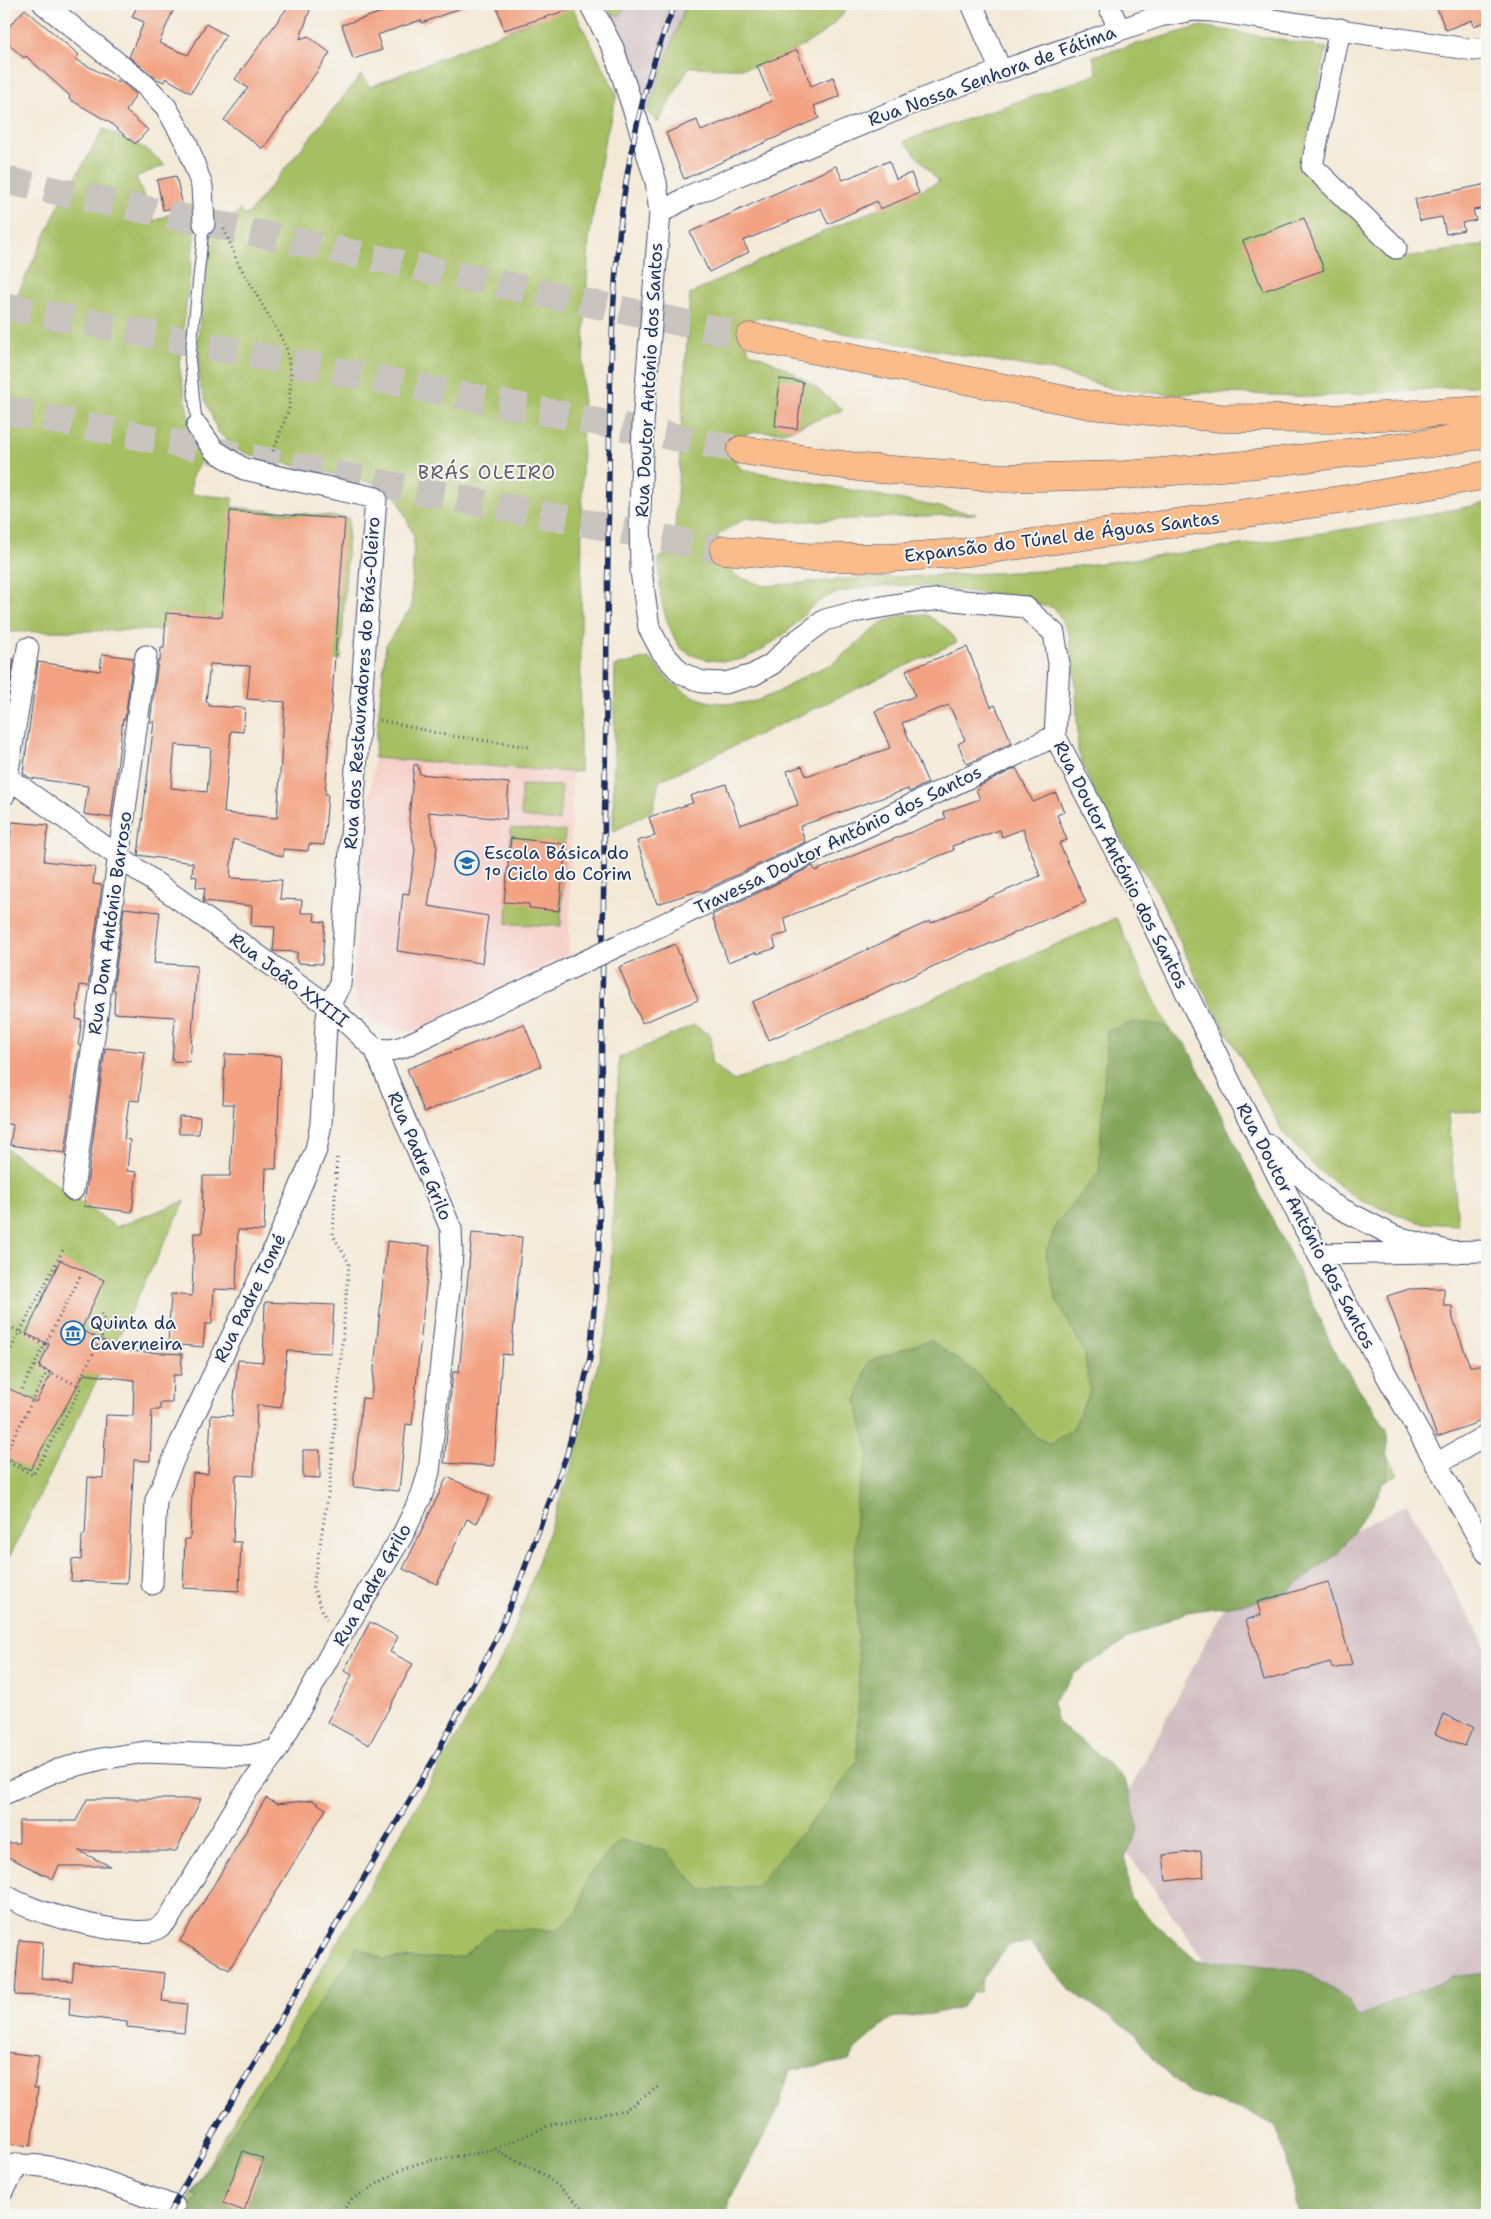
<svg xmlns="http://www.w3.org/2000/svg" width="1491" height="2219" viewBox="0 0 1491 2219" font-family="'Shantell Sans',sans-serif">
<style>
.built{fill:#f7d0ca}
.industrial{fill:#d2bec2}
.green{fill:#a6bf64;stroke:#607761}
.forest{fill:#84a65a;stroke:#506a5c}
.building{fill:#f3a383;fill-rule:evenodd}
.lines{fill:none;stroke-linecap:round;stroke-linejoin:round}
.motorway-tunnel{stroke:#c9c4bf;stroke-width:28;stroke-dasharray:28 14;stroke-linecap:butt}
.service-casing{stroke:#3c4b70;stroke-width:12}
.minor-casing{stroke:#3c4b70;stroke-width:23}
.motorway-casing{stroke:#3c4b70;stroke-width:29}
.path{stroke:#3c4b70;stroke-width:3;stroke-dasharray:1 4;stroke-linecap:butt}
.service{stroke:#fff;stroke-width:10}
.minor{stroke:#fff;stroke-width:21}
.motorway{stroke:#f9bc8a;stroke-width:28}
.rail-casing{stroke:#1b2f5e;stroke-width:5.5}
.rail{stroke:#f6f6f2;stroke-width:4;stroke-dasharray:11;stroke-linecap:butt}
.minor-bridge-casing{stroke:#3c4b70;stroke-width:23;stroke-linecap:butt}
.minor-bridge{stroke:#fff;stroke-width:21}
.labels{text-anchor:middle;stroke-width:4;stroke-linejoin:round;paint-order:stroke}
.street-label{font-size:18px;fill:#1b2f5e;stroke:#f6f6f2}
.poi-label{font-size:18px;fill:#1b2f5e;stroke:#f6f6f2;text-anchor:start}
.neighbourhood-label{font-size:19px;letter-spacing:1px;fill:#67586b;stroke:#f6f6f2}
</style>
<rect width="100%" height="100%" fill="#f6f6f2"/>
<filter id="ink" filterUnits="userSpaceOnUse"><feTurbulence type="fractalNoise" baseFrequency=".02" numOctaves="2"/><feDisplacementMap in="SourceGraphic" scale="10" xChannelSelector="R" yChannelSelector="G"/><feConvolveMatrix kernelMatrix="1 2 1 2 8 2 1 2 1" color-interpolation-filters="sRGB"/></filter>
<filter id="wash" filterUnits="userSpaceOnUse"><feTurbulence type="fractalNoise" baseFrequency=".0096" numOctaves="4" result="noise"/><feDisplacementMap in="SourceGraphic" scale="20" xChannelSelector="R" yChannelSelector="G"/><feGaussianBlur stdDeviation="1.12" result="paint"/><feColorMatrix in="noise" values="0 0 0 0 0 0 0 0 0 0 0 0 0 0 0 0 0 1.4 0 .05"/><feComposite in="paint" operator="in"/></filter>
<g filter="url(#wash)">
<rect width="100%" height="100%" fill="#f4e9d7"/>
<path class="built" d="M374,758L572,772L569,953L416,1030L402,1031L380,1024L360,1008L352,988Z"/>
<path class="industrial" d="M626,4H686L647,112L612,15H620Z
M1407,1504L1487,1649V2139L1346,2157L1110,1828L1231,1594Z"/>
<path class="green" d="M607,4H626L620,15H612Z
M686,4H849C838,30 785,58 759,66C745,70 705,67 689,67L658,123L647,112Z
M571,5L617,94L604,144L589,240L583,364L580,771L572,772L374,758L386,645L406,614L411,611L414,536L396,494L382,485L257,457L235,449L218,432L200,387L198,336L212,220L228,215L234,216L241,210L242,215L248,214L361,75L370,87Z
M1202,26L1327,48L1303,160L1393,260L1487,244V385L1313,397L1207,392L1171,395L1114,389L1055,371L972,357L758,317L741,328L749,352C790,367 810,382 843,410L784,432H758L741,435C733,447 732,458 741,469L976,514L780,522L745,518L718,535L714,551L736,576L765,586L848,579L1039,571L1257,543L1373,525L1487,503V815L1484,818L1487,825V1111L1448,1112L1458,1225L1421,1223L1359,1200L1318,1170L1284,1134L1197,979L1158,893L1104,813L1087,775L1078,751L1076,687L1069,634L1055,608C989,595 908,575 841,592C810,600 807,616 784,634C774,642 758,653 745,658C728,664 695,661 681,648C677,645 675,639 673,635C660,607 659,588 659,558L676,551L675,527L690,294L784,249L939,182L904,141L1097,74L1093,56Z
M104,129L148,150L165,165L136,177L154,221L191,205L197,214L179,365L193,441L207,453L192,476L191,494L233,498L232,507L349,518L341,660L239,652L216,633L164,628L157,630L4,632V324L59,205Z
M906,614L927,615L947,629L957,642L659,781L653,810L613,832L615,666L649,658L669,681L692,696L710,702L733,704L756,701L778,692L806,675L832,664L881,623Z
M521,785L562,786L559,821L521,817Z
M511,828L565,831L561,926L507,924Z
M1116,918L1150,991L1398,1475L1206,1585L1052,1676L1000,1731L981,1991L763,2029L727,2215H179L507,1650L575,1457L609,1319L619,1058L694,1025L711,1036V1063L734,1081L847,1036Z
M4,1147L116,1227L185,1201L4,1568Z"/>
<path class="forest" d="M1134,1022L1163,1025L1186,1044L1296,1267L1336,1355L1387,1429L1388,1476L1372,1505L1338,1553L1287,1592L1256,1602L1187,1612L1134,1635L1075,1673L1052,1704L1057,1722L1097,1753L1125,1780L1139,1829L1125,1858L1130,1897L1150,1919L1197,1961L1243,1962L1303,1971L1348,1999L1358,2017L1452,1977L1487,1973V2215H1299L1281,2139L1274,2126L1246,2111L1191,2094L1154,2061L1136,2034L1070,1990L1030,1943L1008,1945L962,2007L931,2014L891,2018L855,2049L849,2061L790,2070L777,2112L721,2215H184L198,2196L191,2194L309,2018L346,1966L357,1946L383,1959L462,1957L495,1929L557,1930L579,1910L587,1877L620,1840L665,1850L702,1890L756,1886L828,1802L857,1761L859,1671L855,1572L856,1502L869,1453L856,1401L869,1361L930,1340L972,1369L1014,1411L1037,1438L1051,1444L1073,1428L1090,1390L1084,1351L1055,1297L1046,1253L1056,1224L1099,1172L1107,1031Z"/>
<g id="blocks">
<path class="building" d="M138,4H176L159,43L188,55L206,24L226,35L191,93L166,78L164,82L157,79L129,57L144,22L132,17Z
M290,4H312L300,39L308,36L330,53L263,149L224,120L248,88L235,79Z
M407,4L468,5L422,23L421,20L377,35L382,50L353,59L342,25Z
M496,4H575V8L504,30Z
M1435,4H1487V21L1474,26L1472,20L1446,30Z
M25,9L79,55L75,59L119,83L120,81L136,94L126,111L148,130L135,144L109,122L69,99L70,96L26,56L24,58L4,40V32Z
M797,50L811,86L833,77L840,96L814,106L819,118L684,179L666,133L697,120L701,131L772,101L757,66Z
M889,161L896,179L911,173L919,193L880,209L877,201L828,224L821,208L743,241L749,252L709,272L690,232L836,166L843,180Z
M176,176L183,206L163,210L157,180Z
M1487,184V208L1473,210L1476,220L1462,223L1464,230L1446,234L1442,217L1420,221L1415,199Z
M1304,218L1324,270L1263,291L1243,241Z
M780,379L803,382L797,429L775,426Z
M230,511L345,519L325,794H328L324,845L309,844L308,851L283,849V857L233,839L230,878L282,880L280,899L302,900L301,913H315L314,921L325,922L322,964L297,963V952L273,951L275,927L251,926L252,906L203,901L205,888L196,887L197,877L192,876L193,863L138,855L154,722H150L158,661H160L161,648H164L166,613L222,617ZM210,664L250,666L247,699L285,702L277,818L224,813L231,731L243,732L245,708L209,706V703L206,702ZM175,745L211,748L207,792L171,788Z
M967,647L991,707L995,705L1012,743L967,764L958,744L965,740L949,705L902,723L928,783L909,792L908,789L800,826L805,842L703,891H698L657,904L637,841L655,836L649,817L693,803L690,796L726,784L740,825L798,805L787,771L802,766L806,776L890,748L875,711L915,696L906,670Z
M102,654L133,658L125,719H123L111,818L84,814L88,786L30,778L23,773L38,662L100,671Z
M4,658L14,659L4,719Z
M417,764L420,774L509,783L506,819L428,812L437,848L428,906L488,916L482,963L397,951L403,893L409,894L415,850L409,819L414,765Z
M1016,768L1033,802L1056,793L1064,812L1057,815L1067,840L1059,843L1086,902L973,951L972,949L769,1040L752,1002L930,921L931,923L1040,876L1023,829L1002,837L1000,830L952,846L954,850L784,918L788,933L773,937L776,948L757,954L756,952L728,962L712,915L813,866L815,871L946,818L943,812L980,799L976,790L979,789L978,787Z
M12,822L48,825L44,861L95,867L93,884L102,885L88,986L80,985L76,1019L82,1020L78,1045H80L65,1153L10,1145L13,1125L4,1123V872H7Z
M511,838L566,844L559,911L529,908V904L504,902Z
M124,908L160,912L154,963L197,966L190,1062L172,1061L175,1017L114,1013L115,990H113Z
M675,944L698,1000L642,1023L619,967Z
M524,1024L541,1066L424,1112L407,1069Z
M105,1048L145,1052L139,1101L129,1100L124,1139L130,1140L127,1171L137,1172L132,1212L84,1206Z
M225,1054L281,1056L276,1169L266,1168L264,1231L238,1230L236,1290L214,1289L212,1324H205L203,1347L168,1344L171,1294L192,1296L194,1233H202L203,1176H230L234,1104H223Z
M179,1116L200,1117L199,1134H179Z
M472,1233L522,1237L511,1355L502,1354L494,1466L444,1463L453,1372H459Z
M387,1241L430,1246L412,1425L406,1424L399,1491L353,1487L362,1398L371,1399Z
M60,1260L104,1280L81,1330L126,1351L182,1354L181,1375H173L172,1403H160V1410H152L150,1461L134,1460L127,1583L71,1581L72,1559L81,1560L82,1535H85L88,1477L103,1478L106,1415L133,1416L134,1380L84,1374L30,1470L4,1456V1386L36,1402L52,1373L39,1367L49,1344L26,1334Z
M1444,1288V1306H1452L1453,1319L1470,1366H1487V1419L1437,1437L1387,1296L1409,1289Z
M265,1302L334,1305L331,1353L287,1351L281,1408L257,1405L254,1476L236,1475L233,1542H241L239,1591L183,1588L185,1539H190L193,1473L208,1474L211,1415L232,1416L238,1360L263,1362Z
M303,1450H320V1478L303,1477Z
M447,1477L490,1496L477,1523L467,1519L437,1584L403,1569Z
M1328,1582L1352,1664L1333,1669L1330,1662L1264,1681L1246,1620L1261,1615L1257,1602Z
M370,1622L398,1637L390,1652L413,1664L369,1745L327,1722L352,1675L344,1671Z
M1443,1714L1473,1727L1465,1746L1435,1734Z
M266,1798L277,1804L312,1800L326,1809L229,1970L180,1941Z
M87,1799H201L176,1851H79L110,1866H59L53,1879L4,1855V1843H19V1821H76Z
M1201,1851L1204,1877L1166,1881L1163,1855Z
M19,1940L43,1942L41,1978L72,1981L74,1963L165,1973L162,2001L187,2004L184,2033L127,2027V2022L69,2015L70,1997L15,1995Z
M4,2052L39,2056L34,2088H38L31,2146L4,2143Z
M243,2151L264,2159L244,2211L223,2203Z"/>
</g>
</g>
<g filter="url(#ink)">
<use href="#blocks" fill-opacity="0" stroke="#3c4b70" stroke-width="1"/>
<g class="lines">
<path class="motorway-tunnel" d="M4,180L750,337
M4,306L741,450
M4,410L724,550"/>
<g class="service-casing">
<path id="service" d="M197,426L190,360L204,224"/>
</g>
<g class="minor-casing">
<path id="minor" d="M44,4L146,86L166,107L187,144L202,186L204,224
M590,4L613,48L637,120L656,182L660,213L643,423L640,511L641,571L649,628L662,652L681,673L702,682L725,683L753,675L772,664L791,645L825,620L859,611L905,603L943,599L1025,607L1054,633L1059,664L1055,736L1138,894L1237,1096L1318,1254L1487,1553
M972,4L1001,71
M1108,4L1119,29
M1340,29L1312,166L1396,248
M660,213L689,196L935,94L1160,16L1195,10L1213,11L1474,50L1487,48
M4,775L329,1006L375,1049L391,1050L403,1047L573,967
M4,795L28,648
M622,944L1055,736
M1268,1145L1330,1203L1394,1236L1454,1253
M73,1190L146,656
M1318,1254L1487,1251
M1436,1464L1487,1435
M152,1584L156,1500L181,1442L274,1249L316,1150L321,1124L326,1024L329,1006L340,985L376,498L244,469L214,450L197,426
M4,1794L58,1770L101,1759L145,1752L248,1756L277,1750
M4,1894C28,1913 120,1935 150,1931C158,1930 164,1923 169,1918L241,1799L277,1750L335,1646L402,1536L421,1497L429,1472L450,1281L452,1253L451,1229L375,1049
M4,2166C65,2159 117,2188 174,2206
M4,2189L19,2164"/>
</g>
<g class="motorway-casing">
<path id="motorway" d="M750,337L1090,405L1220,418L1330,419L1487,410
M741,450L864,468L1004,478L1125,475L1257,464L1439,442L1487,434
M724,550L805,557L890,558L969,552L1368,496L1487,475"/>
</g>
<path class="path" d="M224,229L237,261L286,346L291,375L289,409L272,454
M380,720L446,735L530,747
M4,1324L46,1345
M4,1362L63,1250
M35,1366L77,1385L107,1326L100,1310
M22,1389L81,1275
M4,1456L47,1372
M4,1460L33,1475L82,1386L77,1385
M326,1620L313,1587L330,1483L349,1263L333,1235L337,1158
M494,2149L545,2175L588,2212
M339,2215L352,2199L400,2170L426,2161L474,2154L494,2149L555,2123L625,2110L658,2087
M588,2215V2212L627,2211L632,2215"/>
<use href="#service" class="service"/>
<use href="#minor" class="minor"/>
<use href="#motorway" class="motorway"/>
<g class="rail-casing">
<path id="rail" d="M168,2215L214,2132L435,1757L494,1643L515,1594L567,1454L590,1358L599,1247L610,397C614,257 621,135 675,4"/>
</g>
<use href="#rail" class="rail"/>
<g class="minor-bridge-casing">
<path id="minor-bridge" d="M573,967L622,944"/>
</g>
<use href="#minor-bridge" class="minor-bridge"/>
</g>
</g>
<defs>
<g id="school-ring" transform="scale(1.25)"><circle r="9.5" fill="#f6f6f2" stroke="#1f6fb2" stroke-width="1.5"/><path d="M0-5L7-2L0 1L-7-2ZM-4 1L0 2.5L4 1V4Q0 6-4 4Z" fill="#1f6fb2"/></g>
<g id="museum-ring" transform="scale(1.25)"><circle r="9.5" fill="#f6f6f2" stroke="#1f6fb2" stroke-width="1.5"/><path d="M0-6L6-3V-2H-6V-3ZM-5-1h2V3h-2ZM-1-1h2V3h-2ZM3-1h2V3H3ZM-6 4H6V6H-6Z" fill="#1f6fb2"/></g>
</defs>
<g fill-rule="evenodd">
<use href="#school-ring" x="467" y="863"/>
<use href="#museum-ring" x="73" y="1333"/>
</g>
<g class="labels">
<g class="street-label">
<text transform="translate(992 76) rotate(-20)" y="6">Rua Nossa Senhora de Fátima</text>
<text transform="translate(649 380) rotate(-87)" y="6">Rua Doutor António dos Santos</text>
<text transform="translate(1062 537) rotate(-7)" y="6">Expansão do Túnel de Águas Santas</text>
<text transform="translate(362 683) rotate(-86)" y="6">Rua dos Restauradores do Brás-Oleiro</text>
<text transform="translate(838 840) rotate(-26)" y="6">Travessa Doutor António dos Santos</text>
<text transform="translate(1121 865) rotate(63)" y="6">Rua Doutor António dos Santos</text>
<text transform="translate(110 923) rotate(-82)" y="6">Rua Dom António Barroso</text>
<text transform="translate(289 980) rotate(37)" y="6">Rua João XXIII</text>
<text transform="translate(420 1156) rotate(67)" y="6">Rua Padre Grilo</text>
<text transform="translate(1306 1226) rotate(62)" y="6">Rua Doutor António dos Santos</text>
<text transform="translate(250 1298) rotate(-64)" y="6">Rua Padre Tomé</text>
<text transform="translate(372 1585) rotate(-60)" y="6">Rua Padre Grilo</text>
</g>
<g class="poi-label">
<text x="484" y="859">Escola Básica do<tspan x="484" dy="21">1º Ciclo do Corim</tspan></text>
<text x="90" y="1329">Quinta da<tspan x="90" dy="21">Caverneira</tspan></text>
</g>
<g class="neighbourhood-label">
<text x="487" y="479">BRÁS OLEIRO</text>
</g>
</g>
<rect width="1491" height="2219" fill="none" stroke="#f6f6f2" stroke-width="20"/>
</svg>
